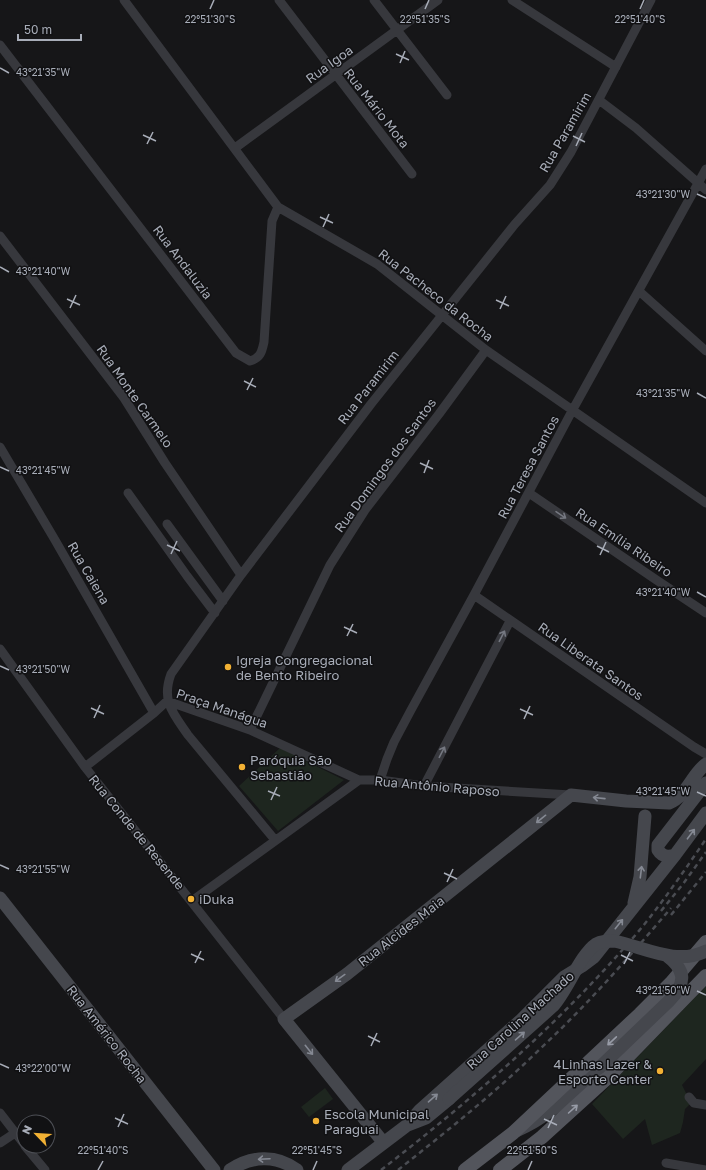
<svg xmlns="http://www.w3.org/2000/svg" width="706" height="1170" viewBox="0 0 706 1170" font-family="'Golos Text',sans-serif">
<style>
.green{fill:#1e261f}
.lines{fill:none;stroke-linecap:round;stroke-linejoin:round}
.street{stroke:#37383d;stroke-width:9}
.secondary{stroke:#45474d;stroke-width:13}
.primary{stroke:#53555c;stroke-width:14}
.rail{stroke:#4a4c52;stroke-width:2.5;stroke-dasharray:5 4;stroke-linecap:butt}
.secondary-bridge{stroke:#45474d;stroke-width:13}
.oneway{stroke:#757881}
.oneway2{stroke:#858993}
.oneway3{stroke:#979ba6}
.ticks{fill:none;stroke:#a8adb8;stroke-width:1.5}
.poi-dot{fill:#f2b134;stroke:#111113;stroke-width:1.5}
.labels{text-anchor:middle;stroke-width:3;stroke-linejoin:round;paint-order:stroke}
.street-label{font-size:13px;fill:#a8adb8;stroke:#111113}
.poi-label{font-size:13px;fill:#a8adb8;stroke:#111113;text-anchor:start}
.ticks-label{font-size:10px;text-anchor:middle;fill:#a8adb8;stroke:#111113;stroke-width:3;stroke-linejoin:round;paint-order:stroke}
</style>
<rect width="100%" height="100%" fill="#161618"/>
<path class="green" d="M280,748L344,780L278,831L239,786Z
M706,986V1059L682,1085L691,1103L685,1109L683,1122L680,1133L652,1145L645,1119L623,1139L592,1104Z
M325,1088L333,1099L309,1117L301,1107Z"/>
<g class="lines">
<path class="street" d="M124,0L278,207L377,264L486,350L706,503
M279,0L412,174
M374,0L447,95
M512,0L616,67
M0,45L236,353L250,361C261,358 262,351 264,342L272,221L278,207
M599,100L636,128L706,190
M235,148L438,0
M0,236L124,398L165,463L241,575
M639,291L706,351
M0,447L55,540L154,713
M128,493L187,576L215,613
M529,493L655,579L706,613
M167,524L223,601
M474,595L694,747L706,754
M0,649L85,767L284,1019
M167,701L250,730L359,780
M250,730L330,565L365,510L439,414L486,350
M85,767L154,713L167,701
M380,780L387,759L394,742L411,710L474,595L572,411L706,169
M424,786L510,621
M275,840L188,735C173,713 161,701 171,674L241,575L371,404L515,224L550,185L571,152L589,118L651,0
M192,901L359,780H380L424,786L571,795
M689,1097L694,1103L706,1105
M0,1113L24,1144
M0,1143L15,1133
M25,1146L45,1170
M666,1163L706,1170"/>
<path class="secondary" d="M675,855C668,857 662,857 658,850V845L706,783
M0,898L214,1170
M634,903L640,877L645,816
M408,1125L426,1118L449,1099
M516,1131C549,1117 573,1092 599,1068
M383,1142L284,1019L347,974L571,795L626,801L669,803C686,797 692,774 706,764
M230,1170C251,1156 276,1154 297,1170
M348,1170L406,1126L420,1110L521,1020L564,977L582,966L594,957L675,855L706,813"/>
<path class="primary" d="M465,1170L513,1133L640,1014L671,983L706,942
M500,1170L542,1137L607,1078L706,976"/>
<path class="rail" d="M661,911L683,884L706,852
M671,915L706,872
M381,1170C474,1098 562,1021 638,932C663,902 684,871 706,839
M398,1170C447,1131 496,1092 541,1048C588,1004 630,956 671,908"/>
<path class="secondary-bridge" d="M599,1068L669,1001C687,983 686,970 666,955
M449,1099L553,1006C567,991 580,955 596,944C601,941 607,941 614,941C644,947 676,966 706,951"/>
</g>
<defs><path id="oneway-shaft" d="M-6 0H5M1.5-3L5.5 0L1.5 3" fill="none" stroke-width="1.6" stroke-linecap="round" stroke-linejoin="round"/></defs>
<g class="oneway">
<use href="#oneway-shaft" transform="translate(561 515) rotate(34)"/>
<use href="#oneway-shaft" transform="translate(502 636) rotate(-63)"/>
<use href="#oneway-shaft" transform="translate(442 752) rotate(-63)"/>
</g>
<g class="oneway2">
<use href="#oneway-shaft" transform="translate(599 798) rotate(-174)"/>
<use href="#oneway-shaft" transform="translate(541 819) rotate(141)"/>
<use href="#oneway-shaft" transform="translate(691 834) rotate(-53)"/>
<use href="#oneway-shaft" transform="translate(641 872) rotate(-83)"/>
<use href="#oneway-shaft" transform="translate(619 924) rotate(-51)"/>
<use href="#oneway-shaft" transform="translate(340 978) rotate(144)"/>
<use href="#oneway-shaft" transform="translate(520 1036) rotate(-41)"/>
<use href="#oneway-shaft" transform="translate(309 1050) rotate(51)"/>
<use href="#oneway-shaft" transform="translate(433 1098) rotate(-41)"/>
<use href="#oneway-shaft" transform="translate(264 1159) rotate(177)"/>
</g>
<g class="oneway3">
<use href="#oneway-shaft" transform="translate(612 1041) rotate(137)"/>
<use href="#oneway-shaft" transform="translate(573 1109) rotate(-42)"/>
</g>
<path class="ticks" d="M210,9L214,0M425,9L429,0M640,9L644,0M396,54L409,60M400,63L405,51M0,68L9,73M143,135L156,141M573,136L585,142M147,144L153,132M576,146L582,133M697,194L706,198M320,217L333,223M323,227L329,214M0,267L9,272M67,299L80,305M496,300L509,306M70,308L76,295M500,309L506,296M244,381L256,387M247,390L253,378M697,393L706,398M420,463L433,469M0,467L9,471M424,473L429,460M167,545L180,551M597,546L609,552M171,554L177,541M600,555L606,542M697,592L706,597M344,627L357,633M347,636L353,624M0,666L9,670M91,708L104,714M520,709L533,715M94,718L100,705M524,719L530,706M268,791L280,796M697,792L706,796M271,800L277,787M0,865L9,869M444,873L457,879M447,882L453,869M191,954L204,960M621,955L633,961M195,963L201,951M624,964L630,952M697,991L706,995M368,1036L380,1042M371,1046L377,1033M0,1064L9,1068M115,1118L128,1124M544,1119L557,1125M118,1127L124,1114M548,1128L554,1115M98,1170L103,1161M313,1170L317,1161M528,1170L532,1161"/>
<g class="poi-dot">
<circle cx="228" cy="667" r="4"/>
<circle cx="242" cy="767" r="4"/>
<circle cx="191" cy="899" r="4"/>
<circle cx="660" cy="1071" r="4"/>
<circle cx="316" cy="1121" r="4"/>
</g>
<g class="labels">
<g class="street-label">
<text transform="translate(329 64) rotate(-36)" y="5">Rua Igoa</text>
<text transform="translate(377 108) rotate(52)" y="5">Rua Mário Mota</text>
<text transform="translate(565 132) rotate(-60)" y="5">Rua Paramirim</text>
<text transform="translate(183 262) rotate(53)" y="5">Rua Andaluzia</text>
<text transform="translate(436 295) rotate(38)" y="5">Rua Pacheco da Rocha</text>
<text transform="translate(368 387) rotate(-52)" y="5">Rua Paramirim</text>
<text transform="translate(135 396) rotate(55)" y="5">Rua Monte Carmelo</text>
<text transform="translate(385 465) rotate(-54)" y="5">Rua Domingos dos Santos</text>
<text transform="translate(528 467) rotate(-62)" y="5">Rua Teresa Santos</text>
<text transform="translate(624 542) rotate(34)" y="5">Rua Emília Ribeiro</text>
<text transform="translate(89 573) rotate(60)" y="5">Rua Caiena</text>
<text transform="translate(591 661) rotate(35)" y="5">Rua Liberata Santos</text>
<text transform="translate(222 708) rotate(19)" y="5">Praça Manágua</text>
<text transform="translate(437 786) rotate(5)" y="5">Rua Antônio Raposo</text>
<text transform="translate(137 832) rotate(51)" y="5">Rua Conde de Resende</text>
<text transform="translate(401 931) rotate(-38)" y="5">Rua Alcides Maia</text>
<text transform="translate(520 1020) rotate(-42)" y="5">Rua Carolina Machado</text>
<text transform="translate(107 1034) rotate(52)" y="5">Rua Américo Rocha</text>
</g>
<g class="poi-label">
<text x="236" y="665">Igreja Congregacional<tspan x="236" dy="15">de Bento Ribeiro</tspan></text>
<text x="250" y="765">Paróquia São<tspan x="250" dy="15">Sebastião</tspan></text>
<text x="199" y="904">iDuka</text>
<text x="652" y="1069" text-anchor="end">4Linhas Lazer &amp;<tspan x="652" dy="15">Esporte Center</tspan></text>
<text x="324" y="1119">Escola Municipal<tspan x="324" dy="15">Paraguai</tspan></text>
</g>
</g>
<g class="ticks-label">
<text x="210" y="23">22°51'30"S</text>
<text x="425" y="23">22°51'35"S</text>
<text x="640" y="23">22°51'40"S</text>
<text x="43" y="76">43°21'35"W</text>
<text x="663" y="198">43°21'30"W</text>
<text x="43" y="275">43°21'40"W</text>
<text x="663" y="397">43°21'35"W</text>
<text x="43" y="474">43°21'45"W</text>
<text x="663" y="596">43°21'40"W</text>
<text x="43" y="673">43°21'50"W</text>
<text x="663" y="795">43°21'45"W</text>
<text x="43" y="873">43°21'55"W</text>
<text x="663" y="994">43°21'50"W</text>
<text x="43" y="1072">43°22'00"W</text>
<text x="103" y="1154">22°51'40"S</text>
<text x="317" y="1154">22°51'45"S</text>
<text x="532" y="1154">22°51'50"S</text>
</g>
<g transform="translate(36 1134) rotate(295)"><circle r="19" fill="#111113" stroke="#4d4f55"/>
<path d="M0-3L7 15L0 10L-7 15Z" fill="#f2b134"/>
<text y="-6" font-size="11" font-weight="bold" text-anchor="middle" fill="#a8adb8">N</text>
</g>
<path d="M18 34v6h63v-6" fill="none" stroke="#a8adb8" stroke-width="2"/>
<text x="24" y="34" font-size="12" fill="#a8adb8" stroke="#111113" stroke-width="3" paint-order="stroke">50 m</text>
</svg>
